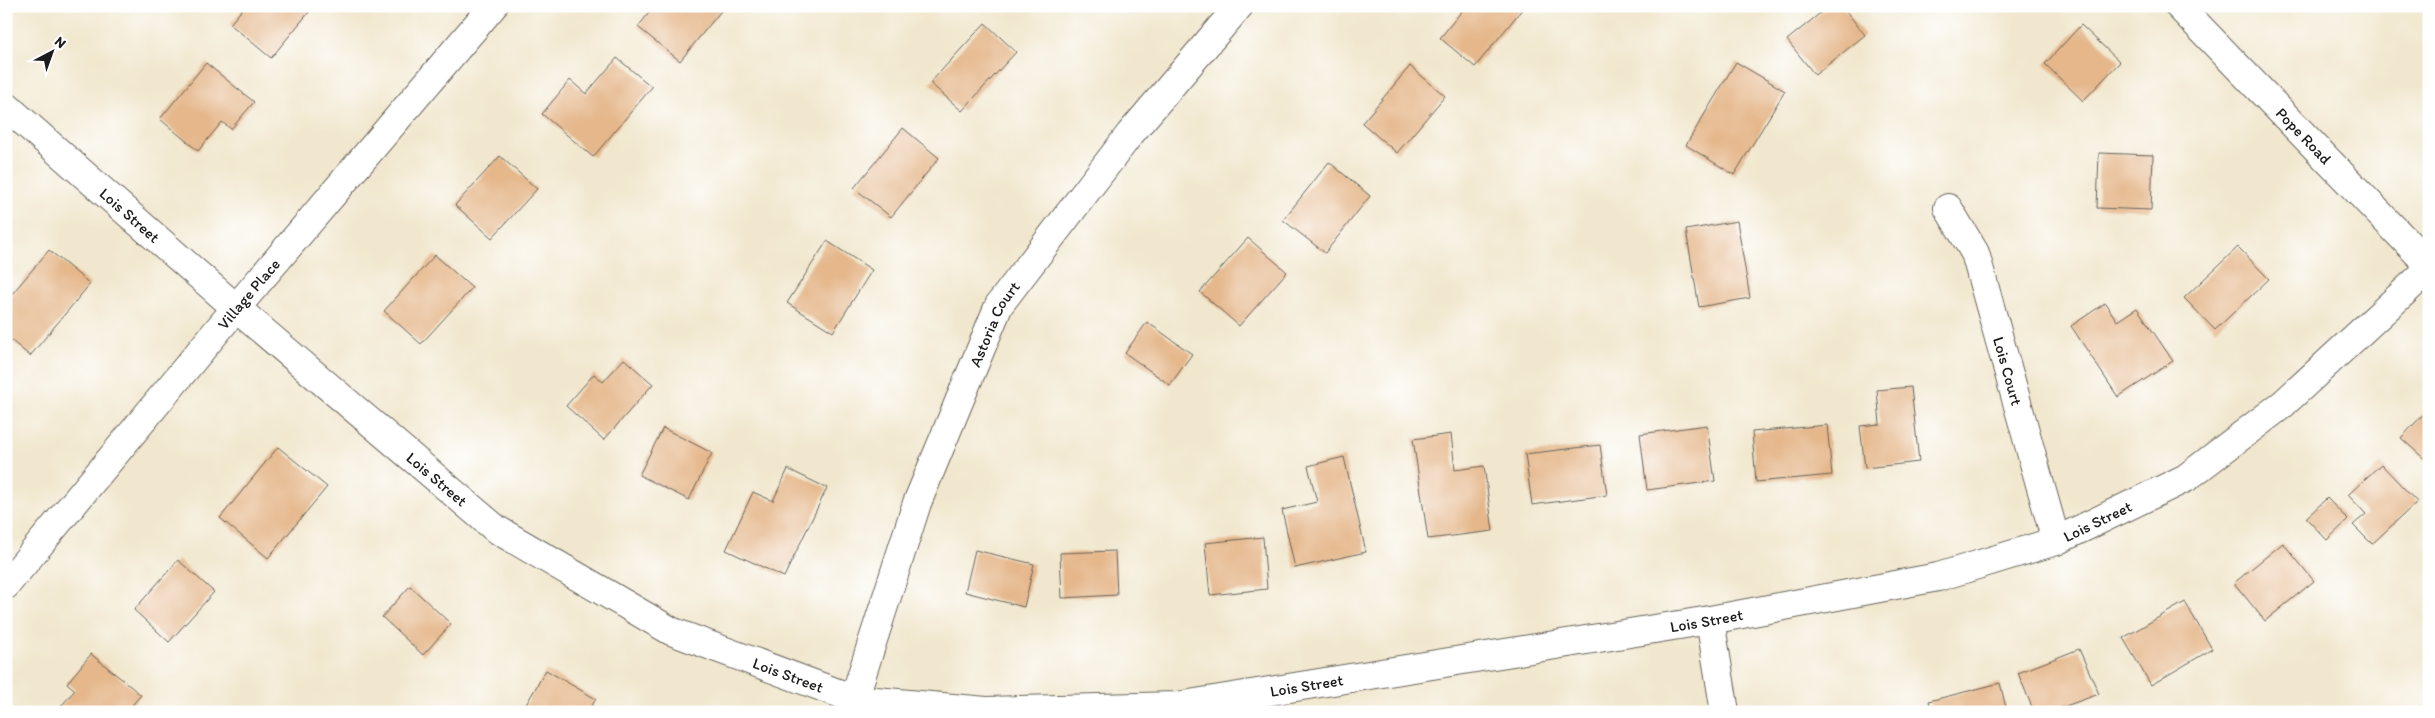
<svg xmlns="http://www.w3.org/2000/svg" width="2435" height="718" viewBox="0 0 2435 718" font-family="Itim,sans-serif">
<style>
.building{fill:#e5b78b}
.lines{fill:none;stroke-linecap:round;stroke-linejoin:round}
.minor-casing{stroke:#67635a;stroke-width:30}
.minor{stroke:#fff;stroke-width:28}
.labels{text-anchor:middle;stroke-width:4.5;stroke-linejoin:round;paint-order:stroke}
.street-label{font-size:16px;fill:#1c1c1c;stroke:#fff}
</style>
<rect width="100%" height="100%" fill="#fff"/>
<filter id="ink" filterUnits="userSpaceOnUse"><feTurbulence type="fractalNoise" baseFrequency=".02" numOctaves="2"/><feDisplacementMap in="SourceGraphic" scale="10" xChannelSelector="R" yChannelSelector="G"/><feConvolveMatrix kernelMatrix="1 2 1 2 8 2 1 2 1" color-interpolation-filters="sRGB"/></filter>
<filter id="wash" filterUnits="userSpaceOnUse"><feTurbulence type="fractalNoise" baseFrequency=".0096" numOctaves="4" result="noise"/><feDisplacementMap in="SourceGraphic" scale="20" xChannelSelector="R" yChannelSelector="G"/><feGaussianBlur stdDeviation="1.12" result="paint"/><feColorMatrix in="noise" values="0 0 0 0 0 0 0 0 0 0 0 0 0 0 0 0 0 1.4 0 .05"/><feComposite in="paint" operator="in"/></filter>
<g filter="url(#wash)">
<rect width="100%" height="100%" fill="#f1e7ce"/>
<g id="blocks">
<path class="building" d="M245,6H314L271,58L230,24Z
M654,6H725L680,61L638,27Z
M1466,6L1524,7L1475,67L1440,38Z
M1829,6H1842L1865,35L1815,75L1787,40Z
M985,23L1016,52L962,111L930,83Z
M2081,25L2120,62L2083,101L2045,64Z
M617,58L652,87L593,157L542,114L570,80L586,94Z
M1736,62L1785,91L1734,175L1686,145Z
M206,63L254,102L231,129L222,122L198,151L160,119Z
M1410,66L1445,96L1397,153L1362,123Z
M903,128L939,158L891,217L854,188Z
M2099,153L2153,155L2151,210L2097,208Z
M500,156L537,189L492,238L455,205Z
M1329,162L1370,196L1325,253L1283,220Z
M1737,221L1750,298L1699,307L1686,230Z
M1248,238L1287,272L1239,326L1200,292Z
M827,241L872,270L833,332L787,303Z
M2238,247L2269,279L2215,330L2184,298Z
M49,250L90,284L30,356L6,336V301Z
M435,255L472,288L421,344L384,311Z
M2105,303L2117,321L2137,308L2173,361L2118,397L2071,326Z
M1147,322L1192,354L1170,385L1125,353Z
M624,359L653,384L604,440L566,406L594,374L603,382Z
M1911,387L1919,462L1865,468L1860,426L1880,424L1877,390Z
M2429,408V463L2401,438Z
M1707,425L1715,481L1647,490L1640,434Z
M1827,425L1832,475L1756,482L1752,432Z
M663,428L712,453L689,500L639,475Z
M1451,434L1455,470L1484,466L1493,531L1428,539L1413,439Z
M1600,445L1607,495L1532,505L1525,454Z
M278,447L327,487L268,558L220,518Z
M1344,457L1366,552L1295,568L1282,510L1317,502L1308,466Z
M2381,464L2417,502L2372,544L2353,525L2366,514L2348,495Z
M788,469L827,488L784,577L726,550L753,492L773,501Z
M2327,498L2348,520L2327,540L2306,518Z
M1263,537L1267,589L1210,595L1205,543Z
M2283,543L2314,581L2265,621L2234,583Z
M975,550L1034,564L1024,607L965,592Z
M1115,551L1117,595L1062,598L1060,553Z
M178,560L214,592L169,642L134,610Z
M410,586L451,624L423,655L382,617Z
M2185,602L2212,649L2151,685L2123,638Z
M2079,649L2099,694L2049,712H2034L2018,673Z
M91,654L141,695L126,712H56L75,690L67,683Z
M546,670L596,699L588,712H530L524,708Z
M2000,683L2007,712H1932L1929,701Z"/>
</g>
</g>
<g filter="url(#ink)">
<use href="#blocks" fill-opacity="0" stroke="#67635a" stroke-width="1"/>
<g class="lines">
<g class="minor-casing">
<g id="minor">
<path id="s1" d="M2179,6L2429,265"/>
<path id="s2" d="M6,106L236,308L496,529L671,631L854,699L986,711L1177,706L1710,620L1938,577L2056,541L2186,478L2283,404L2429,269"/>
<path id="s3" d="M1948,208L1975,253L2056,541"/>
<path id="s4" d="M6,585L236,308L493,6"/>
<path d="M1710,620L1725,712"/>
<path id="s5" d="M854,699L917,503L999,305L1130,134L1239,6"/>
</g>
</g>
<use href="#minor" class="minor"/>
</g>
</g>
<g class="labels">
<g class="street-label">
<text dy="6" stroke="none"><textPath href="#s1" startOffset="180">Pope Road</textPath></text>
<text dy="6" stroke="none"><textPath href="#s2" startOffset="165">Lois Street</textPath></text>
<text dy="6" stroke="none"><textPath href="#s4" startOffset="379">Village Place</textPath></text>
<text dy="6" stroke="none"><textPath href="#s5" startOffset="401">Astoria Court</textPath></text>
<text dy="6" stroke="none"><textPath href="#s3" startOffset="175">Lois Court</textPath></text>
<text dy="6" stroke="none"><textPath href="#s2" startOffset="570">Lois Street</textPath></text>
<text dy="6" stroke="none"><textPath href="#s2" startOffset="2310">Lois Street</textPath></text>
<text dy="6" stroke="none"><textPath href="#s2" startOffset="1905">Lois Street</textPath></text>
<text dy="6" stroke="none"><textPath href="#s2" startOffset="975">Lois Street</textPath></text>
<text dy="6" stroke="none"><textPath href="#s2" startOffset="1500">Lois Street</textPath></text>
</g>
</g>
<rect width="2435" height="718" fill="none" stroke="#fff" stroke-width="25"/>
<g transform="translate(52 52) rotate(41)" stroke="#ffffff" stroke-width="4" paint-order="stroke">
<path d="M0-4L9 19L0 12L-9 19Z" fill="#1c1c1c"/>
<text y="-8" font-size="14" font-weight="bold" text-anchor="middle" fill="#1c1c1c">N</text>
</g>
</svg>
